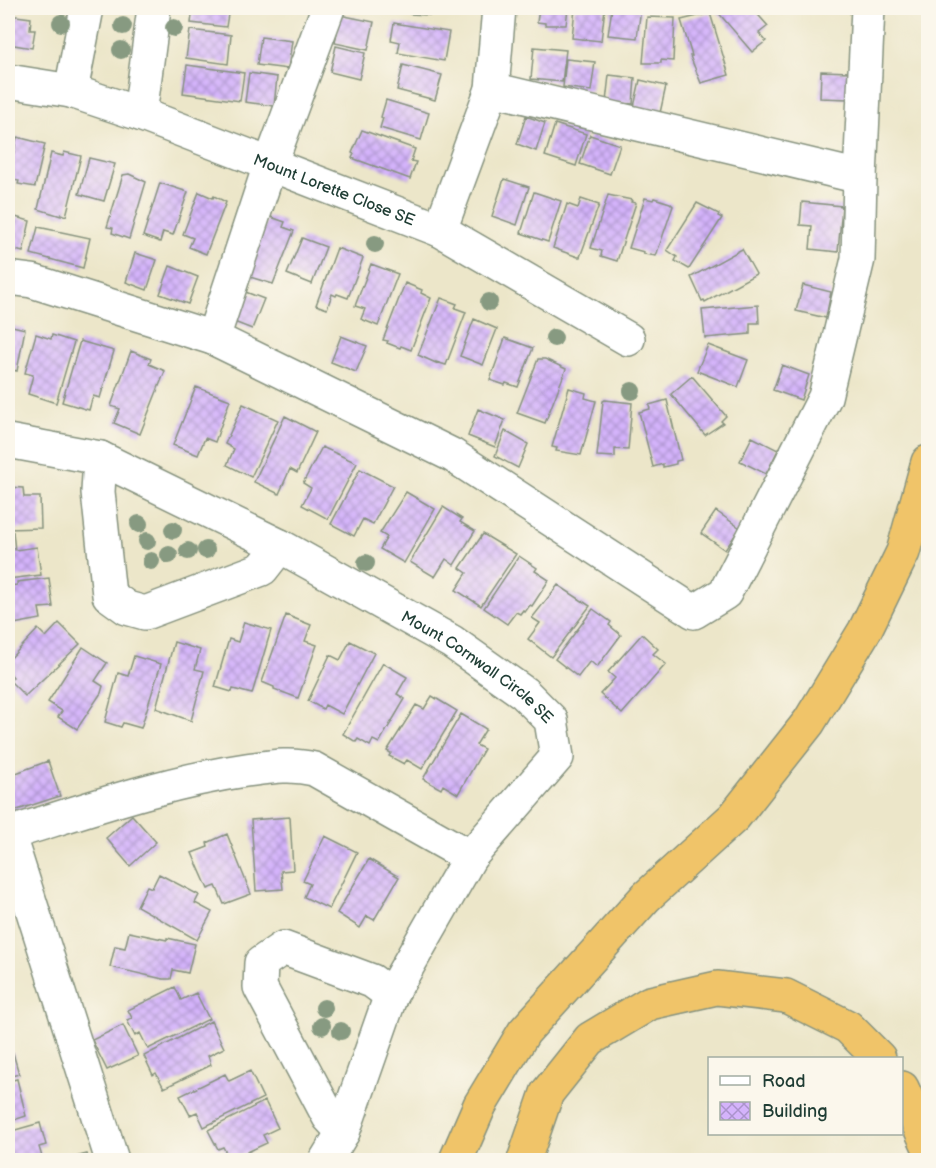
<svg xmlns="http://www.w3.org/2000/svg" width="936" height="1168" viewBox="0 0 936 1168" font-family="'Balsamiq Sans',sans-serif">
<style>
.building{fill:url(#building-cross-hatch)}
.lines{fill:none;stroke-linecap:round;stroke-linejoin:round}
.minor-casing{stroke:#86927e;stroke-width:36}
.highway-casing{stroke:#86927e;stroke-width:36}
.minor{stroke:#fff;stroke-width:33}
.highway{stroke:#f0c469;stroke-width:33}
.tree{fill:#879a81}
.labels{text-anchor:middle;stroke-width:6;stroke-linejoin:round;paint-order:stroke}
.street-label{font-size:16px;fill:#1f3d34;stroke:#fbf7ec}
</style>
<defs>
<pattern id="building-cross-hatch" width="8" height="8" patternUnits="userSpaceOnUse" patternTransform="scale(1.5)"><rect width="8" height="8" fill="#d4b3fb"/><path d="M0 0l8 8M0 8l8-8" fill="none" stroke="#ab93cc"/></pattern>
</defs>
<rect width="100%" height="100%" fill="#fbf7ec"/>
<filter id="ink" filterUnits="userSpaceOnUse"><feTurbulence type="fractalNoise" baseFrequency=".0167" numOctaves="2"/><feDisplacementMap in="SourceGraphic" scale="12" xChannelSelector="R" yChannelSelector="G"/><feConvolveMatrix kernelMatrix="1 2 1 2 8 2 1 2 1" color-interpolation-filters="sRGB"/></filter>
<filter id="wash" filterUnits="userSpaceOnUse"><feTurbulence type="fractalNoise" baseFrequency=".008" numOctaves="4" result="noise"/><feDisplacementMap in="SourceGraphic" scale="24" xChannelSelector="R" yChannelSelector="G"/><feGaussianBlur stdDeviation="1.35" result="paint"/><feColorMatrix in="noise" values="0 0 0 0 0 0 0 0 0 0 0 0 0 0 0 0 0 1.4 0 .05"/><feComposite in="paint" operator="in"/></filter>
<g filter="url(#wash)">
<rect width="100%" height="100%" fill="#ece6c9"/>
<g id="blocks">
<path class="building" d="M193,8H229L226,27L191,23Z
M411,8H451L450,16L410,14Z
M539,8H568L566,25H545V23L537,22Z
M575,8H605L601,41L572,38Z
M612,8H641L637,38L608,35Z
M719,8H752L768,26L759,33L766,41L752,52L716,10Z
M710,13L729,75L701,83L690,56H692L681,20Z
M8,15L31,18L30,30H35L32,48L8,44Z
M340,15L374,22L368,50L335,43Z
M647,17L675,18L673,61L661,60V63H643Z
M394,23L449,32L444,61L398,53L400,42L391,40Z
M190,30L231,35L228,64L186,58Z
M261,37L292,41L288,69L257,65Z
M336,46L365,53L359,79L330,72Z
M534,47L566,50L562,82L531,79Z
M566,59L595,62L591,91L563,87Z
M187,65L244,73L240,101L183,93Z
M403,65L442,75L435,100L397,90Z
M821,71L850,72L849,99L820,98Z
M249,73L277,77L274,106L245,102Z
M609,75L635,78L633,104L606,102Z
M640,80L666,86L660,113L634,107Z
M386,100L429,113L421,140L380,128L383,118L381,117Z
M526,116L545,123L536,151L517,144Z
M555,124L586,134L576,166L545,156Z
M362,130L415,149L411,161L416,162L410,179L352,158L354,154L352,153Z
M590,135L620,145L610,174L580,164Z
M17,137L45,144L35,187L18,184L19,181L8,179Z
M64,152L81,156L66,216L61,214V216L38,209L51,153L63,156Z
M89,158L115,164L104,201L79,194Z
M129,174L146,182L129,239L112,233L113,228L107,227L123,175Z
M504,179L529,187L517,225L492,216Z
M160,183L188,192L173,235L163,232L160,242L143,236Z
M199,192L213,198L214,196L226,202L206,254L189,247L193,238L183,234Z
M534,192L561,201L548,242L521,233Z
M608,195L632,200L631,202L636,203L617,261L601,256L602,251L591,248Z
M645,198L653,200L654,198L670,203L673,206L656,256L643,254L644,252L629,248Z
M581,199L599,205L580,257H578L553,248L567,204L578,208Z
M802,202L842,206L838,252L810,249L812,226L800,225Z
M697,203L719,214L718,216L722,218L689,269L675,261L677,257L667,250Z
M8,215L30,221L23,252L8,248Z
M268,216L285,222L283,227L294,231L273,284L250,277L251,275L246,273Z
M38,227L90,238L83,268L31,254Z
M302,238L326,247L312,284L287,274Z
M337,248L363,258L348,298L337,294L336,296L332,294L327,309L316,305Z
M742,249L756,274L705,302L704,300L702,301L691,277Z
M135,253L157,260L147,290L126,282Z
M371,264L398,274L378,326L361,319L365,309L355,306Z
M170,266L198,277L188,304L160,294Z
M405,283L422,290L421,293L431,298L411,350L401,346L400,348L387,343L388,341L383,340Z
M803,285L831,292L826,318L796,311Z
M235,288L264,299L252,329L224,318Z
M441,298L457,304L455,308L466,312L446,365L436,362V363L418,355Z
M758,305L759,323H750V334L705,338L702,310Z
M474,319L497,329L483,365L460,356Z
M8,325L25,329L17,371L8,369Z
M36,334L51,339L52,335L74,342L56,403L28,394L33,375L25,373Z
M341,336L367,346L356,372L331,362Z
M505,338L533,348L518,387L506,383L505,385L490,380Z
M80,341L114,351L100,398L93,396L89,410L62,402Z
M708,345L748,360L738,387L697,371Z
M131,351L151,359L149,364L165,371L140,434L114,423L120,409L111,406Z
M538,359H545L566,369L545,423L517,413Z
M782,365L809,375L801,400L773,390Z
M692,376L726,416L721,421L723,423L705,435L671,394Z
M196,387L230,400L215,442L205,438L198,455L173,445Z
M569,388L586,393L585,398L596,401L581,455L556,451L557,448L552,447Z
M605,400L632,403L628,450L615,449V457L597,456L603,401Z
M667,400L681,460L676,461V464L663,467V464L653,467L639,412L650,409L649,405Z
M243,404L278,420L251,477L227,465L234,449L225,444Z
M478,409L505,420L495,447L468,436Z
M285,416L316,432L297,473L290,469L279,494L254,482Z
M505,431L528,444L518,468L495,456Z
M752,437L778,450L766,474L740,461Z
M322,447L357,463L328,519L302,505L311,488L303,483Z
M360,469L393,486L373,524L363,519L354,536L331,524Z
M8,487L23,488L24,497H40L41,528L8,529Z
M406,492L435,509L404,563L380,549L387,537L380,533Z
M443,507L462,519L460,522L475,531L454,565L446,559L435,577L410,562Z
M716,511L740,528L725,550L701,533Z
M13,532L15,550L37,547L41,575L8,579V533Z
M483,534L516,554L481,606L456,590L467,573L460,568Z
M519,556L537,568L535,571L549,580L532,606L530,605L525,612L523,610L520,614L516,612L507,624L484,608Z
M49,578L53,607L39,608L41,619L8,625V586L17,585V582Z
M558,585L590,606L551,657L528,639L540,623L532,618Z
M593,609L611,622L609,625L621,635L597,667L590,661L578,677L555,659Z
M286,615L311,625L305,641L317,645L298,698L274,689V687L262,682Z
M244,622L271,630L252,694L233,689L232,692L215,687L229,639L238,642Z
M59,623L80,644L25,696L10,681L13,677L8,671V661L38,629L46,637Z
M642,634L658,649L653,654L666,664L622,714L600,694L615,678L608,672Z
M350,641L374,653L342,714L325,705L323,709L308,701L330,655L340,660Z
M174,642L200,650L195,669L204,671L191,721L156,708Z
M83,647L107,663L95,681L103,686L101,693L77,729L58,717L62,711L48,702Z
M134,656L161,664L141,728L123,723L121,727L105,722L118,673L128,676Z
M383,663L407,677L397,694L405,699L379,743L373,740L370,746L358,739L356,742L343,734Z
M432,696L457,711L422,769L407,760L404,764L389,756L391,753L387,751L416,705L424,709Z
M461,714L486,729L476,745L484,749L458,794L443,785L441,789L423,779Z
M48,761L60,796L14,811L8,792V778L16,775V773Z
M132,815L156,842L130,866L106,838Z
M290,817L293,870L281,871L283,889L256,891L251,820Z
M227,834L251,894L224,904L216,886L208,889L192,853L208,847L207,843Z
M325,836L357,852L329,909L304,897L310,884L303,881Z
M369,859L399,877L374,920L367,916L360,928L337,913Z
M159,874L199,895L195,903L212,912L197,940L137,906L147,886L152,888Z
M129,932L167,940V938L195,944L188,973L173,970L171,979H163L110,967L115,946L125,948Z
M175,987L181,1000L196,993L209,1019L148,1049L140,1033L135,1036L127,1020L132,1018L128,1010Z
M211,1021L224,1048L208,1056L211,1065L164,1088L156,1073L153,1075L144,1056Z
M123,1025L138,1056L107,1070L92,1040Z
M13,1053L19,1074L8,1077V1055Z
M250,1071L263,1098L204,1127L197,1112L190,1115L180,1096L225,1074L229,1081Z
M17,1079L26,1116L8,1122V1081Z
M265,1101L278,1128L263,1135L267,1143L230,1160L223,1147L218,1149L208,1130Z
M40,1123L46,1145L39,1147L43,1160H8V1132Z
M87,1154L89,1160H65Z"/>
</g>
</g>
<g filter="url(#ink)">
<use href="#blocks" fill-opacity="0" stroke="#86927e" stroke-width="1.5"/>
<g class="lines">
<g class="minor-casing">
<g id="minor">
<path id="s1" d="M8,81L71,91L140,114L440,230L492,89L499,8"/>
<path d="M492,89L860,177"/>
<path d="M71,91L87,8"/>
<path d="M140,114L154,8"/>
<path d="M440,230L628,339"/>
<path d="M8,278L32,281L213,338L452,455L694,612L725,593L825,397L858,259L860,177L868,8"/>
<path d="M213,338L270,165L328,8"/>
<path id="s2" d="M8,441L100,458L280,546L452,642L524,693L551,720L557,757L470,857L391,995L343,1132L326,1160"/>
<path d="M100,458L98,492L109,595L127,608L145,613L262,569L280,546"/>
<path d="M8,833L112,1160"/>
<path d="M8,834C86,810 165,782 246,770C269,767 291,763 314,769L470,857"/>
<path d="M343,1132L329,1117L260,987L261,963L283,948L372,981L391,995"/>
</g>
</g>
<g class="highway-casing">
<path id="highway" d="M902,1088L928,1145
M456,1160L480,1105L524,1032L646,897L734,817L809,722L865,630L903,552L928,462
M524,1160L547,1093L590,1039L650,1003L717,988L786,996L848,1027L879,1058"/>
</g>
<use href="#minor" class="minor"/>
<use href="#highway" class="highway"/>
</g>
<g class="tree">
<circle cx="61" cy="23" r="9"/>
<circle cx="123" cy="26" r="9"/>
<circle cx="174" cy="28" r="9"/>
<circle cx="121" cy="50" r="9"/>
<circle cx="375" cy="244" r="9"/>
<circle cx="489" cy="302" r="9"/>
<circle cx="554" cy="338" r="9"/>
<circle cx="632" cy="391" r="9"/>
<circle cx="139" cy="524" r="9"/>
<circle cx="173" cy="530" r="9"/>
<circle cx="147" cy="541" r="9"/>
<circle cx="206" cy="550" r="9"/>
<circle cx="188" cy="551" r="9"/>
<circle cx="169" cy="555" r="9"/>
<circle cx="151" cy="561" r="9"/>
<circle cx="366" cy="563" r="9"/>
<circle cx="324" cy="1008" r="9"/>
<circle cx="322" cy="1026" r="9"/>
<circle cx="341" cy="1031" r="9"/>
</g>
</g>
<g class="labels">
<g class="street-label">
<text dy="6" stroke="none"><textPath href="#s1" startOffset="345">Mount Lorette Close SE</textPath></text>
<text dy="6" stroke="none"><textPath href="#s2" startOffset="526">Mount Cornwall Circle SE</textPath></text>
</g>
</g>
<rect width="936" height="1168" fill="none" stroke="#fbf7ec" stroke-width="30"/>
<rect x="708" y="1057" width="195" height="78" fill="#fbf7ec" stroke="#a3ada2" stroke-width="1.5"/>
<rect x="720" y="1076" width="30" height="9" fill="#ffffff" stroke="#a3ada2" stroke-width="1.5"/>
<text x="762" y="1087" font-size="18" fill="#1f3d34">Road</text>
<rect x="720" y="1102" width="30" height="18" fill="url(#building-cross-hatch)" stroke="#a3ada2" stroke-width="1.5"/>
<text x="762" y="1117" font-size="18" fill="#1f3d34">Building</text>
</svg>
